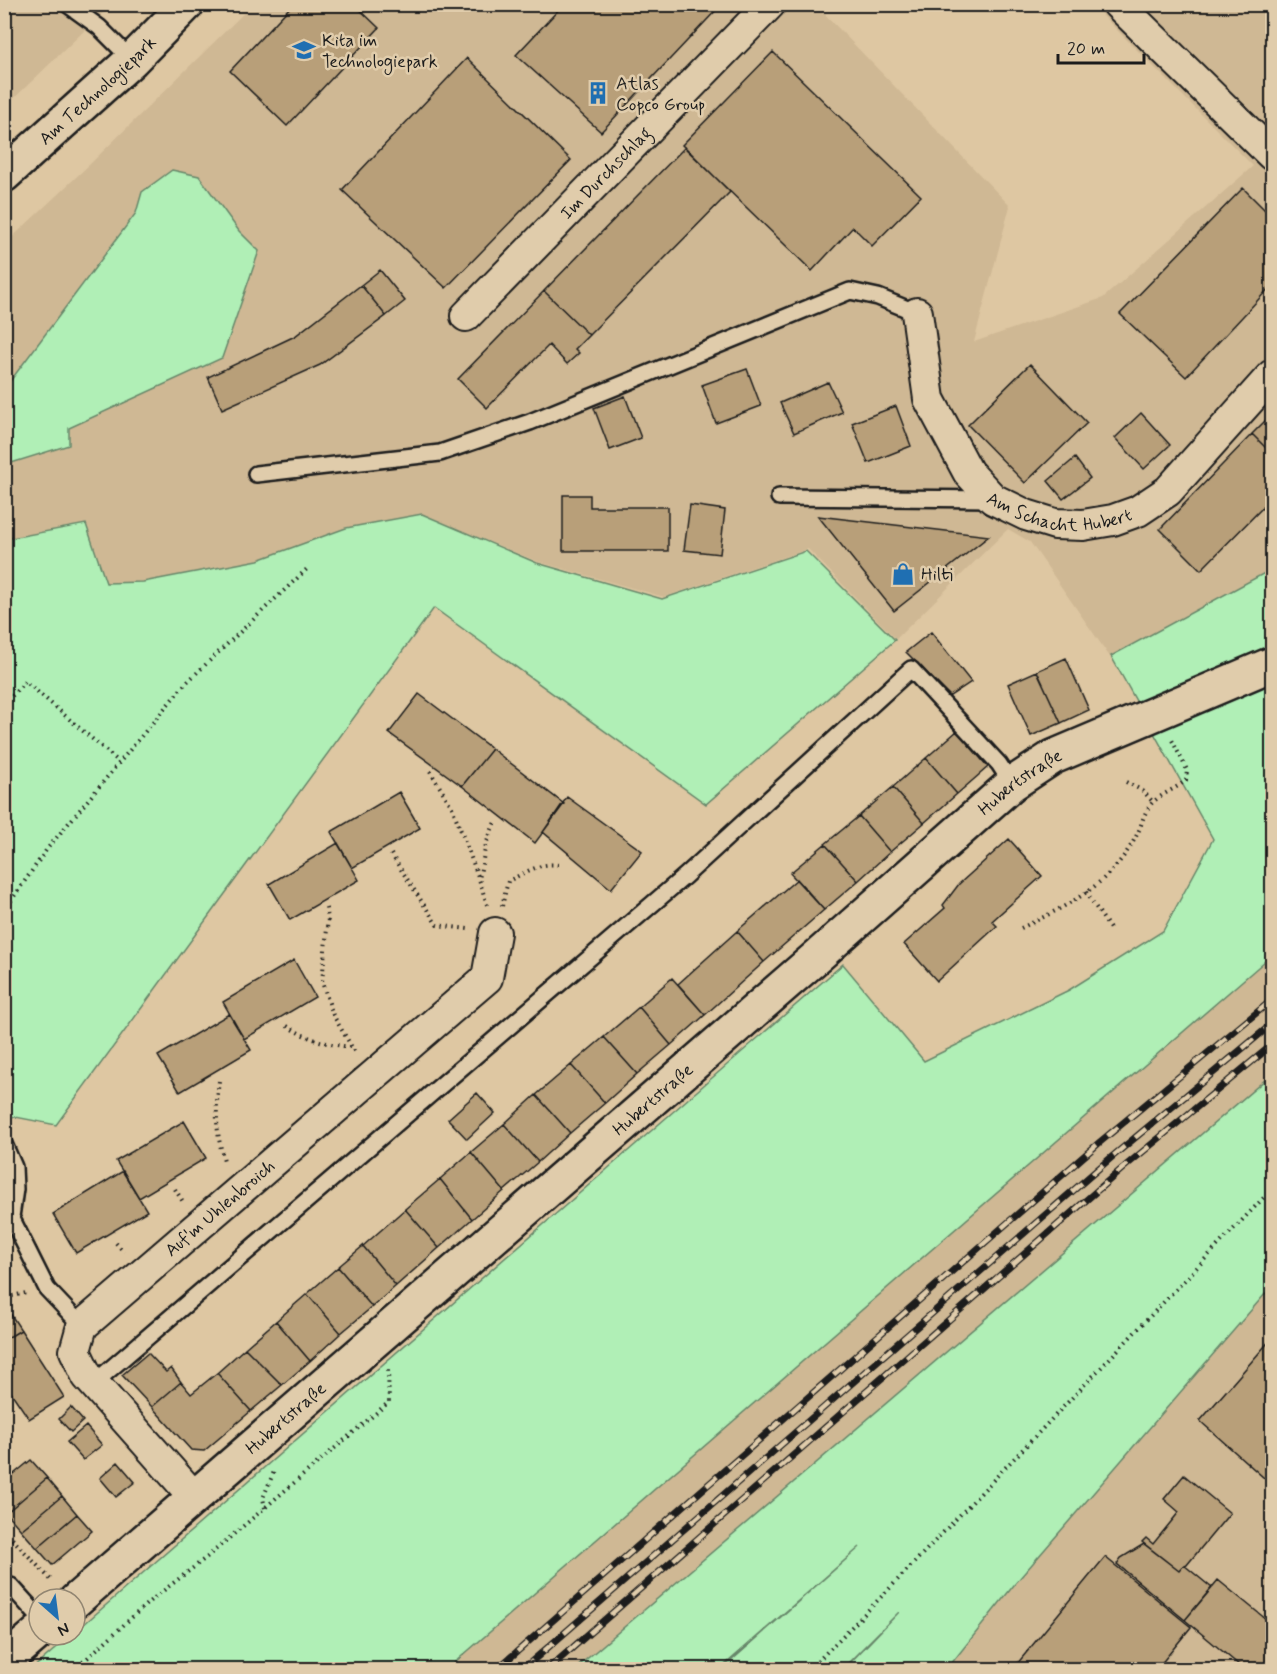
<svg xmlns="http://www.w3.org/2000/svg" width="1277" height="1674" viewBox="0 0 1277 1674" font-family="Mynerve,sans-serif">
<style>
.built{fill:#cfb894}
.green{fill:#b0efb6;stroke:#668669;stroke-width:1.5}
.building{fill:#b89f79;stroke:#1c1c1c;stroke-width:1.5}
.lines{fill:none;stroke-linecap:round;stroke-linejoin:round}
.service-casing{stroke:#1c1c1c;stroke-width:20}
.minor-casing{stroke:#1c1c1c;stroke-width:34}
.tertiary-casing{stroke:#1c1c1c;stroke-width:38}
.path{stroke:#1c1c1c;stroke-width:4;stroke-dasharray:1.5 4.5;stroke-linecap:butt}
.service{stroke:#e0ccab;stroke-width:15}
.minor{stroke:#e0ccab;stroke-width:30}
.tertiary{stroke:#e0ccab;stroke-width:33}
.rail-casing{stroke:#1c1c1c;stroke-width:7}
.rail{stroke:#e0ccab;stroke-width:4.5;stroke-dasharray:14;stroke-linecap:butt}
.labels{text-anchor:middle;stroke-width:5;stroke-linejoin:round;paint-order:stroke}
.poi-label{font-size:18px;fill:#1c1c1c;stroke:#e0ccab;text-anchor:start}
.street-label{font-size:18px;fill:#1c1c1c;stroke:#e0ccab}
</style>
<rect width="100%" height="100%" fill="#dec7a2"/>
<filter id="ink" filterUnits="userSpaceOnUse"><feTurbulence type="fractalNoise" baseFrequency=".0167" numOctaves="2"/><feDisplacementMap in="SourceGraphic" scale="12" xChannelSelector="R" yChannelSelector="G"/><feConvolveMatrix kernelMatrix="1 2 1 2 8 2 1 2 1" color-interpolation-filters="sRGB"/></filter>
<g filter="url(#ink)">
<path class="built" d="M5,5H111L5,107Z
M252,5H816L1010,206L974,342L1103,298L1253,166L1092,5H1272V569L1110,657L1030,542L1008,529L896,639L808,549L664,597L539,562L422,514L346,528L258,560L143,582L106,584L86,524L5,539V465L69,445L68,428L222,358L258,251L239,231L142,192L136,213L5,388V244L89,165Z
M1272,955V1074L575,1669L447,1670Z
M1272,1286V1669L947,1670L1014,1585Z"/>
<path class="green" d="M172,170L199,176L239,231L259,251L222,358L69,428V445L5,465V388L136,213L142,192Z
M422,514L537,563L662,599L806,551L895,640L706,804L434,608L56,1125L5,1115V537L6,539L86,524L106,583L143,582L258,560L346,528Z
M1272,569V955L447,1669L31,1670L71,1635H75V1632L843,964L924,1061L1069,990L1163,931L1213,839L1111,656Z
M1272,1074V1286L1014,1585L947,1669H844L899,1612L842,1669H722L860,1547L720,1669H575Z"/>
<path class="building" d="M354,4L379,28L287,126L230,71L293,4Z
M564,4H722L601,132L516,55Z
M773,52L921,196L872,246L853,227L812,271L682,145Z
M467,58L571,160L446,288L342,190Z
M685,147L730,192L589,335L544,291Z
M1243,188L1272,217V285L1186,377L1120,314Z
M380,270L405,301L386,316L361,285Z
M361,285L386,316L320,365L222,409L208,377L295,336Z
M544,291L589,335L575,349L579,353L567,364L549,345L487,408L458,379Z
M1030,364L1087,423L1025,483L968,425Z
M747,369L761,406L716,423L702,385Z
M828,382L842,412L794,433L780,403Z
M625,396L641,438L610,450L594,408Z
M896,406L911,446L868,463L852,423Z
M1141,413L1170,445L1144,469L1115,438Z
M1272,414V454L1252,434Z
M1252,434L1272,454V498L1201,570L1160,529Z
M1075,458L1090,478L1063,499L1048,481Z
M563,495H590V507H668V551H563Z
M690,505L725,510L720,554L684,550Z
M818,516L989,536L894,611Z
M931,632L971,682L950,696L906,652Z
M1066,658L1089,710L1061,723L1037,671Z
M1037,671L1061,723L1031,736L1008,684Z
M419,694L492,749L462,786L389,733Z
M957,731L988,767L957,794L926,758Z
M492,749L564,804L535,843L462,786Z
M926,758L957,794L924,823L893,787Z
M893,787L924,823L890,852L859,816Z
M399,792L420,828L352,868L331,832Z
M567,797L642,851L611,889L543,832Z
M859,816L890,852L858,881L825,844Z
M1009,839L1042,876L992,921L997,926L937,981L904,944L945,908L943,905L959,884Z
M338,843L359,880L290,920L269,884Z
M825,844L858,881L824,910L790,873Z
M797,879L824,910L764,962L737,931Z
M737,931L764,962L705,1015L678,984Z
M294,960L315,997L244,1039L223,1002Z
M672,978L705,1015L671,1045L639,1007Z
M639,1007L671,1045L637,1074L604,1037Z
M229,1014L251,1050L180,1092L158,1056Z
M604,1037L637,1074L605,1103L571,1065Z
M571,1065L605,1103L570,1133L536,1095Z
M477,1093L495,1113L467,1139L448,1119Z
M536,1095L570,1133L538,1162L504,1124Z
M184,1121L206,1158L139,1198L116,1161Z
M504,1124L538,1162L504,1191L471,1152Z
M471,1152L504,1191L472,1219L440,1179Z
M123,1171L147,1211L76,1253L53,1214Z
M440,1179L472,1219L439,1248L405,1209Z
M405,1209L439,1248L396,1286L363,1246Z
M363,1246L396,1286L372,1307L338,1267Z
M338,1267L372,1307L341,1333L307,1294Z
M307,1294L341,1333L310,1361L276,1321Z
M4,1304L21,1330L4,1340Z
M276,1321L310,1361L282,1385L245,1348Z
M21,1330L64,1397L29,1419L4,1382V1340Z
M1272,1338V1485L1200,1421Z
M245,1348L282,1385L251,1411L217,1373Z
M148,1353L166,1372L171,1368L181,1382L152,1407L122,1375Z
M217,1373L251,1411L204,1451L191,1450L152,1407L181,1382L191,1394Z
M71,1407L83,1421L71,1432L59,1419Z
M86,1426L102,1445L83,1460L67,1442Z
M31,1460L47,1478L6,1513L4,1511V1482Z
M118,1462L135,1482L116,1497L100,1478Z
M1184,1475L1230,1513L1186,1566L1184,1565L1179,1571L1142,1542L1146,1538L1153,1544L1179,1512L1164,1499Z
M47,1478L62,1496L21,1530L6,1513Z
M62,1496L77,1514L37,1548L21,1530Z
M77,1514L92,1531L52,1565L37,1548Z
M1144,1544L1179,1571L1184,1565L1212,1588L1185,1620L1117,1564L1121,1558Z
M4,1557L12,1566L4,1572Z
M1105,1557L1191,1627L1156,1670H1012Z
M1218,1580L1272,1624V1670H1245L1185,1620Z"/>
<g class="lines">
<g class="service-casing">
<path id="service" d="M67,4L99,27L132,60
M256,474L440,453L530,422L850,291L878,297L917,313
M779,497L993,499
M4,1144L14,1167L15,1189L11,1217L47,1289L82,1326
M94,1383L685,876L911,669L999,764L1012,784
M4,1592L11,1586L39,1617"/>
</g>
<g class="minor-casing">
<g id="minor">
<path d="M1118,4L1272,155"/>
<path id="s1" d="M917,313L929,399L968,472L993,499L1026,515L1055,524L1083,525L1113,520L1138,511L1168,491L1272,375"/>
<path id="s2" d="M466,316L770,4"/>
<path id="s3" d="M195,1498L87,1376L75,1351L82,1326L487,978L495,933"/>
</g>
</g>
<g class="tertiary-casing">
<g id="tertiary">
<path id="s4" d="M4,175L132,60L187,4"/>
<path id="s5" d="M75,1601L820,954L1012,784L1053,757L1272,664"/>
<path d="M4,1662L39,1632"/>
</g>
</g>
<path class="path" d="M4,705L25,681L119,762
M430,771L452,807L479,879
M1126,782L1143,791L1153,802
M391,854L437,925L468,929
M1086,892L1112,932
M487,905L479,879L486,844L495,822
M502,906L508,881C525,873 543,860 562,866
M326,908L328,918L322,982L333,1015L356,1054
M4,911L47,849L185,684L309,567
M1021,928C1052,913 1087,897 1111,871C1123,859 1133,844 1140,828C1143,819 1145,811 1152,803C1161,794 1176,789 1186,780L1187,770L1172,740
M287,1026C307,1039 326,1044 350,1047
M219,1081C215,1112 216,1134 225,1164
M175,1189L183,1202
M116,1243L124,1252
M12,1296L26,1293
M265,1508L263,1498L275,1469
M4,1530L53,1582
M74,1670L150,1601L207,1557L389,1402L388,1369
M809,1670L887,1591L1272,1189"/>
<use href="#service" class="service"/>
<use href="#minor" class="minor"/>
<use href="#tertiary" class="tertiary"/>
<g class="rail-casing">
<path id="rail" d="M496,1670L1100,1142L1272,1000
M522,1670L1113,1156L1272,1024
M547,1670L1123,1168L1272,1045"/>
</g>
<use href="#rail" class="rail"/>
</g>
</g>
<defs>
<g id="school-bare" transform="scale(1.8)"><path d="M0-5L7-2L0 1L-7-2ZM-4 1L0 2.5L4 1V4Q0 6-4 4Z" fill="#1f6fb2" stroke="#e0ccab" stroke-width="2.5" paint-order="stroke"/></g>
<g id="building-bare" transform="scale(1.8)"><path d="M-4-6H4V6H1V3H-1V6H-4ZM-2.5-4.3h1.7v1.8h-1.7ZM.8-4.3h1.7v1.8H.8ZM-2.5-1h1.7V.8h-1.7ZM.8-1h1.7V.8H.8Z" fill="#1f6fb2" stroke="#e0ccab" stroke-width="2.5" paint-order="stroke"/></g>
<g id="shop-bare" transform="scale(1.8)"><path d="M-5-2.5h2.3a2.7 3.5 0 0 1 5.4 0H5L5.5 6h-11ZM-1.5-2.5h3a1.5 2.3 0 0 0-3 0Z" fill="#1f6fb2" stroke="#e0ccab" stroke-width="2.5" paint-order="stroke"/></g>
</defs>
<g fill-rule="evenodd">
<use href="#school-bare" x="304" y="50"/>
<use href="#building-bare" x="598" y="93"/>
<use href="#shop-bare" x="903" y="574"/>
</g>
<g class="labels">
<g class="poi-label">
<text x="322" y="46">Kita im<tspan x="322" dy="21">Technologiepark</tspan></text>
<text x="616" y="89">Atlas<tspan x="616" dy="21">Copco Group</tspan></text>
<text x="921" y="580">Hilti</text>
</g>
<g class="street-label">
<text dy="6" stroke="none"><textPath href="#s4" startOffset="126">Am Technologiepark</textPath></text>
<text dy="6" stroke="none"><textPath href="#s2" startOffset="200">Im Durchschlag</textPath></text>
<text dy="6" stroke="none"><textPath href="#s1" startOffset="276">Am Schacht Hubert</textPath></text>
<text dy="6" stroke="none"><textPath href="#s5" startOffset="1251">Hubertstraße</textPath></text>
<text dy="6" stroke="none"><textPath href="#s5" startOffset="765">Hubertstraße</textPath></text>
<text dy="6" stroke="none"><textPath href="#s3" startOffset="398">Auf'm Uhlenbroich</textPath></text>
<text dy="6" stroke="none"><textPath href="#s5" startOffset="279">Hubertstraße</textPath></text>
</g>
</g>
<rect width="1277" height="1674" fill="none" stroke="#e0ccab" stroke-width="24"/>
<rect x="12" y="12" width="1253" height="1650" fill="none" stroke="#1c1c1c" stroke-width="2" filter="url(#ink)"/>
<g transform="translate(57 1617) rotate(152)"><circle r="28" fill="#e0ccab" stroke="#928672" stroke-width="1.5"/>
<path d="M0-4.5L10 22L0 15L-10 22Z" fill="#1f6fb2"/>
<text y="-9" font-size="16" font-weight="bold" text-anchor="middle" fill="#1c1c1c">N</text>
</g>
<path d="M1058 54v9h86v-9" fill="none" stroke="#1c1c1c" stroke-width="3"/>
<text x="1067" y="54" font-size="18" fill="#1c1c1c" stroke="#e0ccab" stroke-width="4.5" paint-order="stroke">20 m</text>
</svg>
